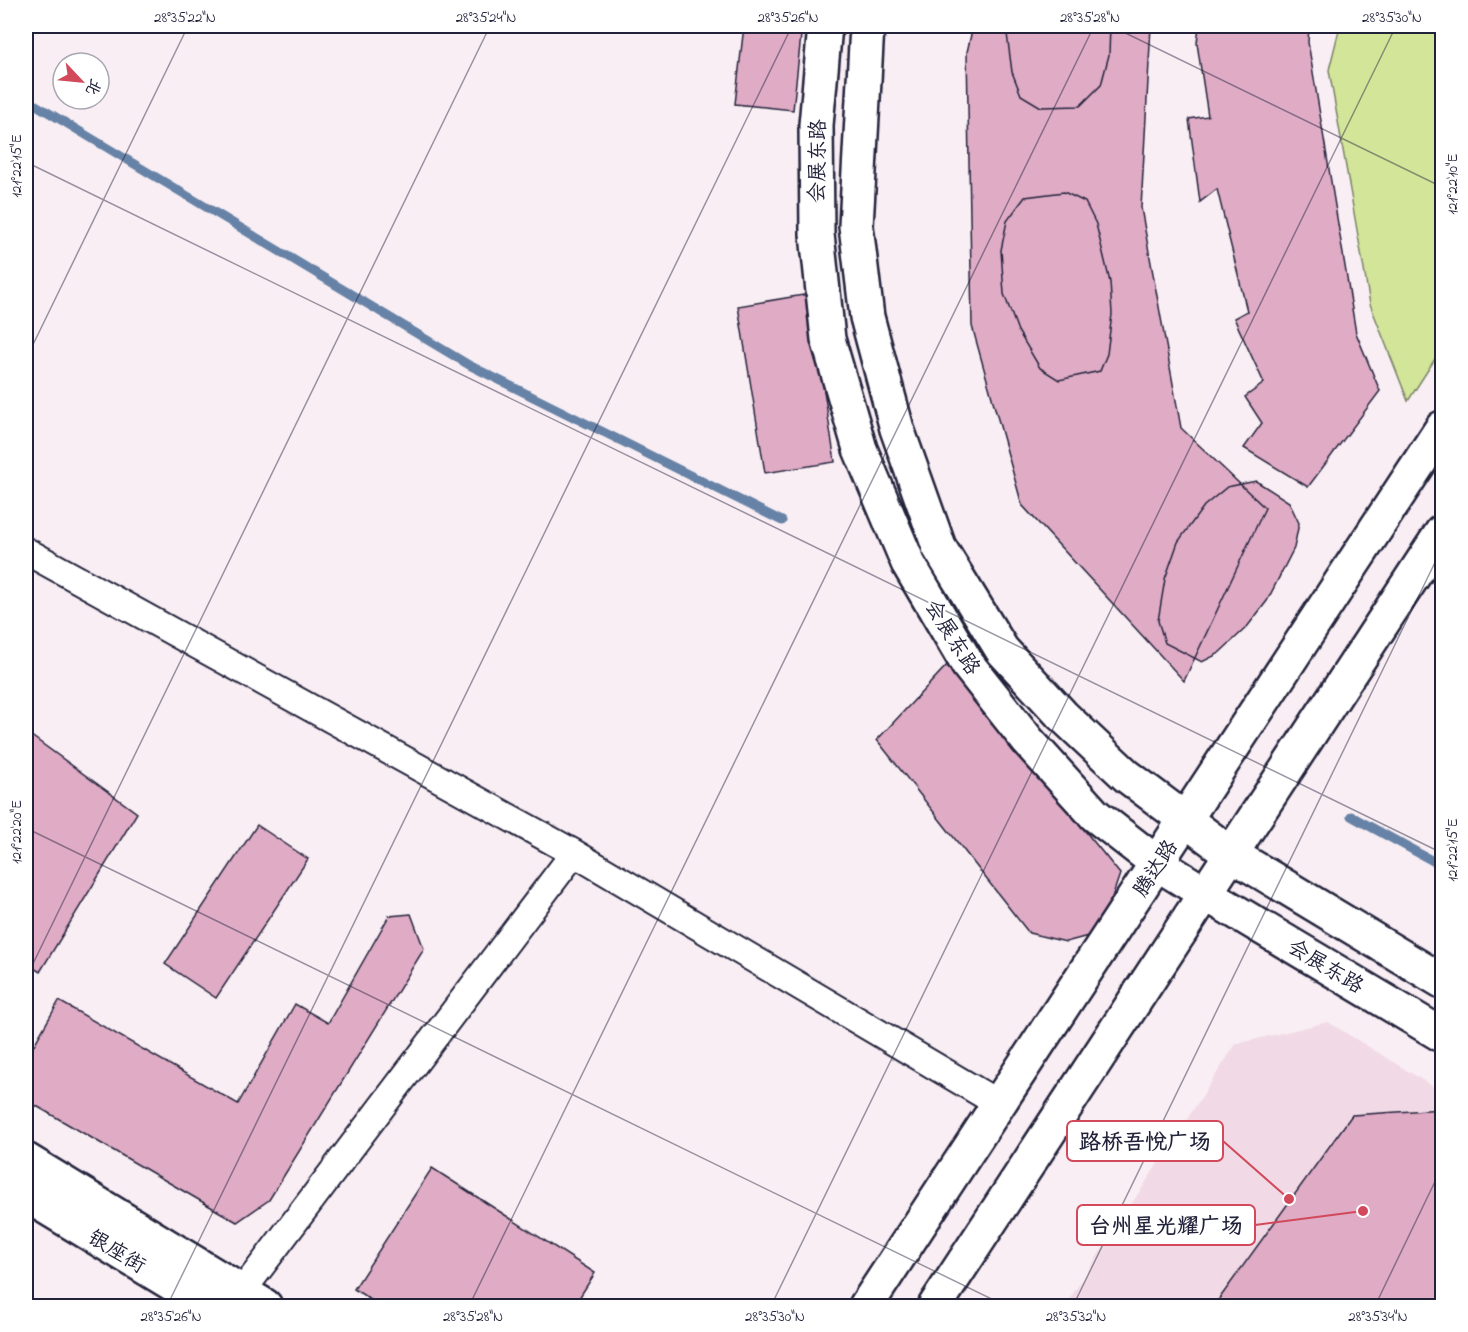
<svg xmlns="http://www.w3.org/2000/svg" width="1468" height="1332" viewBox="0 0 1468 1332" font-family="'Indie Flower','LXGW WenKai TC',sans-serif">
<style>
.built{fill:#f1dae5}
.green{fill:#d3e599;stroke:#7a846a;stroke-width:1.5}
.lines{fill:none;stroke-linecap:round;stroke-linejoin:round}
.stream{stroke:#6682a6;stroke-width:9}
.building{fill:#dfabc5;stroke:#22223b;stroke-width:1.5}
.street-casing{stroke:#22223b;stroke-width:30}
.secondary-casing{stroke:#22223b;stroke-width:38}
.street{stroke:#fff;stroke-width:26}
.secondary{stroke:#fff;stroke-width:33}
.ticks{fill:none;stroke:#22223b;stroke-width:1.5;stroke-opacity:0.45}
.labels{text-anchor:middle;stroke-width:5;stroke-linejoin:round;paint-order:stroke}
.street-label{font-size:21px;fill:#22223b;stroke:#fff}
.leader{fill:none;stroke:#d1495b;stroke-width:2}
.callout-dot{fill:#d1495b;stroke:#fff;stroke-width:2}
.callout{fill:#fff;stroke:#d1495b;stroke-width:2}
.callout-label{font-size:22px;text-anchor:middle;font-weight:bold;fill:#22223b}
.neatline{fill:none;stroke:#22223b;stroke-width:2}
.ticks-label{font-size:15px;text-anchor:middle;fill:#22223b}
</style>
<rect width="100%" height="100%" fill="#f9eef3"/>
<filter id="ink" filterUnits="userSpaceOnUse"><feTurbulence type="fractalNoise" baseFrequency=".0167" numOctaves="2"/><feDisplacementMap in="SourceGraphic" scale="12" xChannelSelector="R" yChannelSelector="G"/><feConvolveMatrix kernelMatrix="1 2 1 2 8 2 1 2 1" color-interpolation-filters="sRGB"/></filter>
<g filter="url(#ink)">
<path class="built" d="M1328,1022L1442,1092V1306H1065L1236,1044Z"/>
<path class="green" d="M1340,26H1442V348L1408,401L1370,304L1329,70Z"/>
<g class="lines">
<path class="stream" d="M26,99L469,365L782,521
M1351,816L1442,866"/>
</g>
<path class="building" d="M744,26H802L793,110L735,104Z
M973,26H1151L1141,208L1181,428L1265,508L1184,681L1022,505L972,326L967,52Z
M1006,26H1110L1109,55L1101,85L1080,106L1041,107L1021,95L1012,72Z
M1199,26H1309L1308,42L1356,333L1380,391L1308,487L1244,448L1262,423L1245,397L1264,383L1234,318L1247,311L1217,189L1200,202L1189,119L1208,116L1197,43Z
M1064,192L1085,202L1096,224L1110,282L1112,314L1107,354L1100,371L1059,380L1040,368L1018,331L1004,294L1001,250L1007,221L1025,197Z
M809,294L835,462L765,473L738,306Z
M1256,481L1289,502L1299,523L1294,548L1267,601L1247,627L1218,654L1202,662L1165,643L1158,621L1165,579L1178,542L1204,506L1227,487Z
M949,663L1120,874L1106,915L1088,936L1066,942L1029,933L877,740Z
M26,732L137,813L40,972L26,963Z
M257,825L308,859L216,998L165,964Z
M411,914L424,949L269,1200L237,1222L26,1100V1059L59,1001L238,1104L295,1004L328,1023L389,916Z
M1442,1109V1306H1214L1352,1115Z
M432,1168L595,1273L574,1306H380L354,1289Z"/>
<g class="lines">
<g class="street-casing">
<path id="street" d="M26,551L574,853L999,1104
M231,1306L574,853"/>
</g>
<g class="secondary-casing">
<path id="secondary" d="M825,26L816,125L817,234L828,339L860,449L908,563L968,665L1028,741L1095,815L1158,864L1206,894L1442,1035
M867,26L856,226L867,317L897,429L939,547L1002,650L1062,715L1127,776L1231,854L1442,981
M26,1160L265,1306
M26,1195L209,1306
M866,1306L1442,428
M935,1306L1442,532"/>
</g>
<use href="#street" class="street"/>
<use href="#secondary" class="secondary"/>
</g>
</g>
<path class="ticks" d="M1111,26L1442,187M26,162L1442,853M26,359L188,26M26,828L1006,1306M26,978L490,26M167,1306L792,26M469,1306L1094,26M771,1306L1396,26M1073,1306L1442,548M1375,1306L1442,1167"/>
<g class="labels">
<g class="street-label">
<text transform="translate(817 161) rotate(-89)" y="7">会展东路</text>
<text transform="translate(953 637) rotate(58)" y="7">会展东路</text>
<text transform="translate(1155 868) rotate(-57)" y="7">腾达路</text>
<text transform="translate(1326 966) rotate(31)" y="7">会展东路</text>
<text transform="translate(117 1251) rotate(31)" y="7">银座街</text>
</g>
</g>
<path class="leader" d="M1289 1199L1223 1141M1363 1211L1255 1225"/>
<g class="callout-dot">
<circle cx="1289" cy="1199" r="6"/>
<circle cx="1363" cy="1211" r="6"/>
</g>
<g class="callout">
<rect x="1067" y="1121" width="156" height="40" rx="6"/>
<rect x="1077" y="1205" width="178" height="40" rx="6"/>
</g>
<g class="callout-label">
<text x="1145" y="1149">路桥吾悦广场</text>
<text x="1166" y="1233">台州星光耀广场</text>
</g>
<rect width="1468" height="1332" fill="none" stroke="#fff" stroke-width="66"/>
<g transform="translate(81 81) rotate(116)"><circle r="28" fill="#ffffff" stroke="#a7a7b1" stroke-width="1.5"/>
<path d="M0-4.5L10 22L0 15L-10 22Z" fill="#d1495b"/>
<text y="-9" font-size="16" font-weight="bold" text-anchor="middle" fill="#22223b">北</text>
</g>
<rect x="33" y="33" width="1402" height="1266" class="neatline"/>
<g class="ticks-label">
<text x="185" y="22">28°35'22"N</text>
<text x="486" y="22">28°35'24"N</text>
<text x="788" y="22">28°35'26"N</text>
<text x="1090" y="22">28°35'28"N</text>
<text x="1392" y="22">28°35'30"N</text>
<text transform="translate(16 166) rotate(-90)" y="5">121°22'15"E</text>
<text transform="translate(1452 184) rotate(-90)" y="5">121°22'10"E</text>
<text transform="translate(16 832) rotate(-90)" y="5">121°22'20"E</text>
<text transform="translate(1452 850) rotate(-90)" y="5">121°22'15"E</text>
<text x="171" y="1321">28°35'26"N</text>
<text x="473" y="1321">28°35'28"N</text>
<text x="775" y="1321">28°35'30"N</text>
<text x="1076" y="1321">28°35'32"N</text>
<text x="1378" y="1321">28°35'34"N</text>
</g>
</svg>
